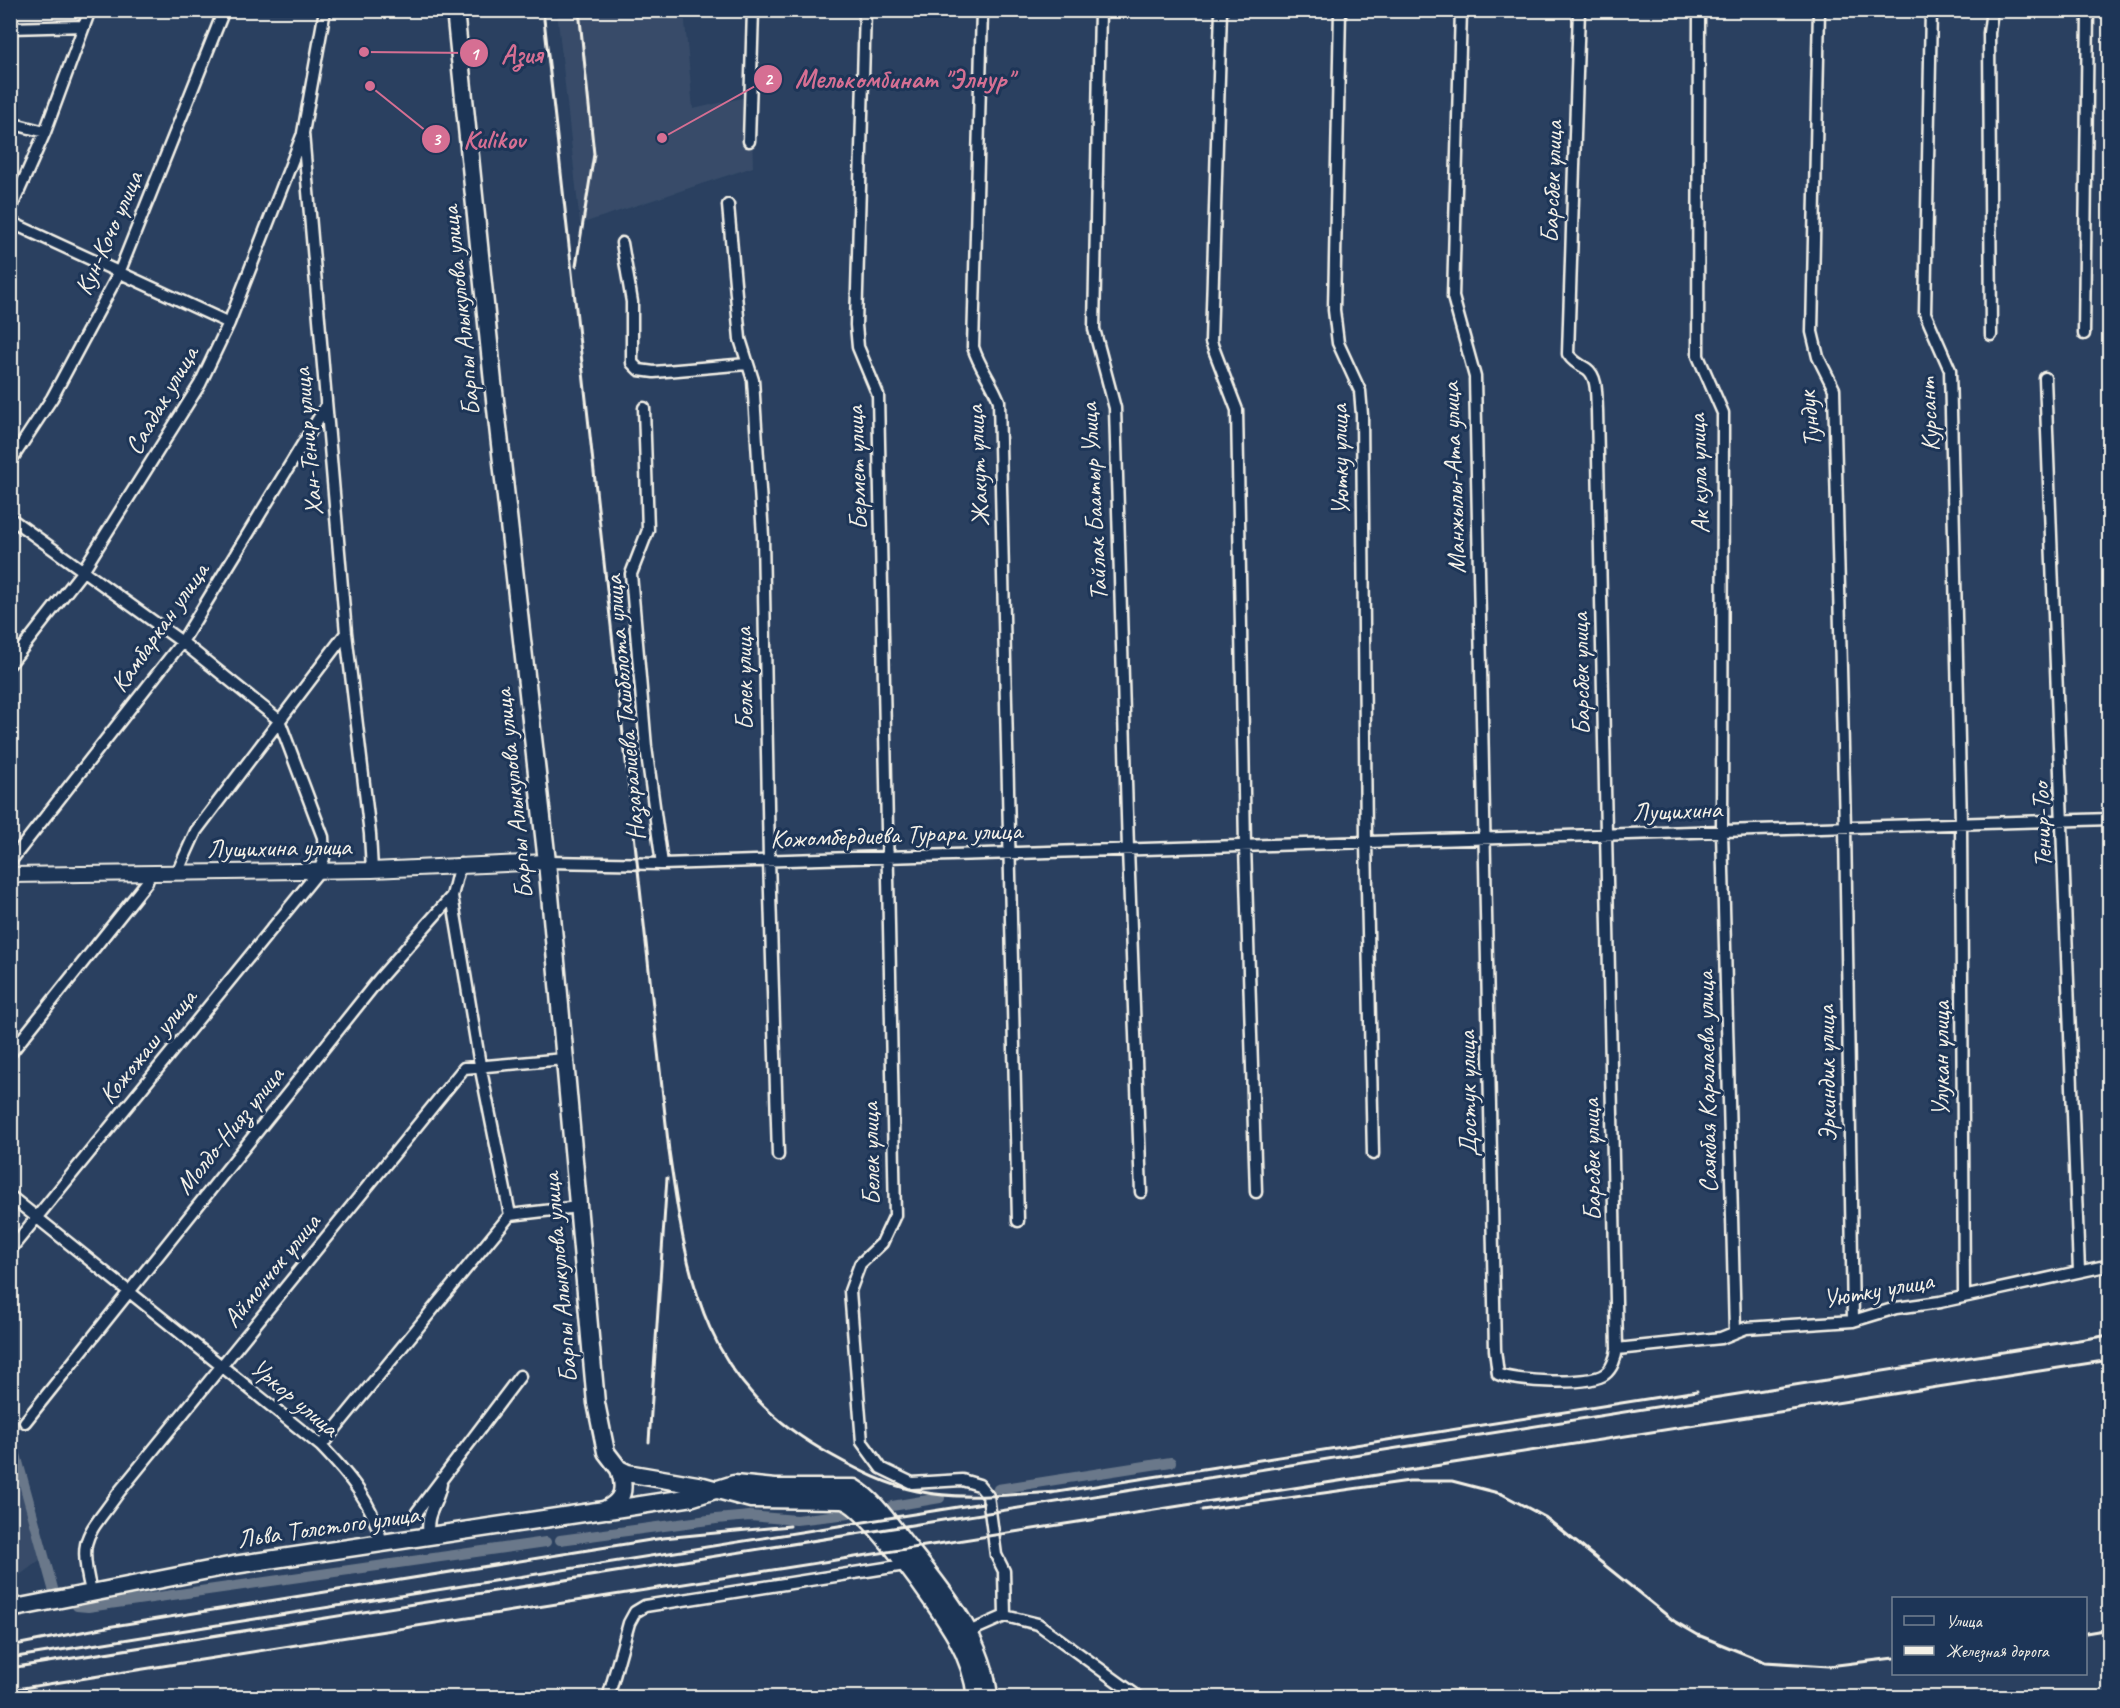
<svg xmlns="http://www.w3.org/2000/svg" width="2120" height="1708" viewBox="0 0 2120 1708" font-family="Caveat,sans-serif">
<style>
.built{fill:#374c69}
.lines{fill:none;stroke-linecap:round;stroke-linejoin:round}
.canal{stroke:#6a788a;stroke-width:10}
.minor-casing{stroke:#f4f1e8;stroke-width:15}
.tertiary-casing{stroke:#f4f1e8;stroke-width:18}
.primary-casing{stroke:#f4f1e8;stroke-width:21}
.minor{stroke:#1d3557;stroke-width:10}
.tertiary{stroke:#1d3557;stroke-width:14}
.primary{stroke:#1d3557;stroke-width:16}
.rail{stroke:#f4f1e8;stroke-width:3}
.labels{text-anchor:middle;stroke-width:6;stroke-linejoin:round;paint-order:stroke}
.street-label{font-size:26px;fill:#f4f1e8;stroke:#1d3557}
.leader{fill:none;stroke:#d66f93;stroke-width:2}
.callout-dot{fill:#d66f93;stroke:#1d3557;stroke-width:2}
.mark-label{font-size:18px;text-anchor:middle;font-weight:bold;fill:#fff}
.callout-label{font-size:27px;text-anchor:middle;font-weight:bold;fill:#d66f93;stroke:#1d3557;stroke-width:6;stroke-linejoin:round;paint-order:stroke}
</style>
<rect width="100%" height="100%" fill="#2a4060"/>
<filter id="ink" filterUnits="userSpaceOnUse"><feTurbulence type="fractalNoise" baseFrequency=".0167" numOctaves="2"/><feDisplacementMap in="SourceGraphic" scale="12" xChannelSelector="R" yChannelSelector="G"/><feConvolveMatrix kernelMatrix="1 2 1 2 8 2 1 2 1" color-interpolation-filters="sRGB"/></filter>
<g filter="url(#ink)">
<path class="built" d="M557,11H684L693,109L751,96L753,167L580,224Z
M10,1419L41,1559L11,1582H10Z"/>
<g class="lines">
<path class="canal" d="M10,1433L54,1592
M998,1489L1171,1462
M892,1506L940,1498
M560,1540L716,1519L750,1516L796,1520L849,1514
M77,1606L88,1607L546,1542"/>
<g class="minor-casing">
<path id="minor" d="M325,10L303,133L346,633L370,834L372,870
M865,10L856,325L858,347L878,395L895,1215L882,1243L860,1264L850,1291L862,1442L881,1468L912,1483L962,1480L979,1485L988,1496L996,1555L1004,1571L1005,1616
M982,10L973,347C980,369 991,380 999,401L1018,1221
M1100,10L1094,329L1115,408L1128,849L1141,1192
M1221,10L1211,342L1237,410L1245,846L1256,1192
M1340,10L1334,310L1338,343L1360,391L1362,415L1366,842L1373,1154
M1461,10L1453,297L1475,377L1495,1350L1498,1374C1514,1382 1590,1386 1605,1374C1612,1369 1616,1357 1617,1349L1597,410C1596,397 1598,377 1587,369C1579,364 1574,363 1568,354L1579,10
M1699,10L1698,356L1723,413L1722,831L1735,1332
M1819,10L1812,332L1818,357L1834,389L1845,827L1853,1321
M1931,10L1925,313L1950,370L1961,823L1964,1295
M10,28L84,26
M10,123L45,132
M749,141L753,10
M728,205L740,339L753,380L763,536L769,860L778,1155
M10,211L45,132L90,10
M10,222L229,323
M622,243L632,302V363L639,370L654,372L747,364
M2084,334L2088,10
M1991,335L1989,33L1992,10
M2045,378L2079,1271
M644,408L648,530L631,574L646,747L662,864
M10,462L52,398L119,273L224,10
M10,518L182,642L279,720L323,837L324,858L319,871L10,1250
M10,664L82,572L200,384L229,323L302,136
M10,862L182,642L326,406
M547,862L662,864L2110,819
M177,873L196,831L346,633
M452,896L480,1065L510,1215
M10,1054L147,882L150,873
M10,1196L321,1446C349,1475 373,1503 382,1543
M1617,1349L1721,1338L1746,1328L1853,1321L1896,1308L1940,1302L2110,1265
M25,1422L379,979L452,896L460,864
M321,1446L510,1215L578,1207
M417,1512L520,1376
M429,1536C425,1512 437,1507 441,1484
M91,1591C77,1536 88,1536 119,1492L464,1068L564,1059
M1005,1616L1038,1624L1140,1698
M964,1634L1005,1616
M608,1698L629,1623L635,1612L645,1606L905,1565"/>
</g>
<g class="tertiary-casing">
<path id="tertiary" d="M10,875L372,870L547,862"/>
</g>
<g class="primary-casing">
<path id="primary" d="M455,10L493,382L547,862L596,1403L606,1452L619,1469L627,1473L703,1486L751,1499L842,1500C866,1503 942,1612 956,1637C966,1655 974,1677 976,1698
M608,1510L693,1497L734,1484L775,1488H854C874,1500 889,1523 904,1542C940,1587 984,1637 989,1698
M10,1609L234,1565L604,1510C624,1501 626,1489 619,1469"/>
</g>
<use href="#minor" class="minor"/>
<use href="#tertiary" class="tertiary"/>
<use href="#primary" class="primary"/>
<path class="rail" d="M543,10L669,1151C688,1285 704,1386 833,1456C860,1471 887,1485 917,1491C963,1501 1011,1494 1058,1492
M576,266L594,154L579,10
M649,1442L667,1178
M1051,1493L1697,1391
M1202,1510L1409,1481H1452L1502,1494L1545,1517L1674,1621L1698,1635L1765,1662L1829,1666L1894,1658
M2086,1633L2110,1629
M10,1646L107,1627L663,1538L790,1526
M10,1658L983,1503
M10,1668L2110,1335
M10,1690C710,1578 1410,1471 2110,1360"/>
</g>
</g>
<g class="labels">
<g class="street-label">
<text transform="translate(1551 182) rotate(-88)" y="9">Барсбек улица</text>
<text transform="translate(108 233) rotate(-66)" y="9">Кун-Кочо улица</text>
<text transform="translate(460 311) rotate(-96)" y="9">Барпы Алыкулова улица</text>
<text transform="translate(161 400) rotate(-60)" y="9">Саадак улица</text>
<text transform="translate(1928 415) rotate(-93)" y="9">Курсант</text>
<text transform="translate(1809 419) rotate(-96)" y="9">Тундук</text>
<text transform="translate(307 442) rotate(-95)" y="9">Хан-Тенир улица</text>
<text transform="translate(1339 460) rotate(-91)" y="9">Уютку улица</text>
<text transform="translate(977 466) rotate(-93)" y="9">Жакут улица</text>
<text transform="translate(856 468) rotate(-92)" y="9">Бермет улица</text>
<text transform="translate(1698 474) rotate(-92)" y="9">Ак кула улица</text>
<text transform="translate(1453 478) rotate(-92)" y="9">Манжылы-Ата улица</text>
<text transform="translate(1093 502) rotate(-93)" y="9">Тайлак Баатыр Улица</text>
<text transform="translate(159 627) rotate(-55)" y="9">Камбаркан улица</text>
<text transform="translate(1580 674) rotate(-91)" y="9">Барсбек улица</text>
<text transform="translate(743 679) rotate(-91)" y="9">Белек улица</text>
<text transform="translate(624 708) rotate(-95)" y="9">Назаралиева Ташболота улица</text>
<text transform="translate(513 794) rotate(-96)" y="9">Барпы Алыкулова улица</text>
<text transform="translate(1677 810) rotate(-2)" y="9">Лущихина</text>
<text transform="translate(2041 825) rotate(-92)" y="9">Тенир-Тоо</text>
<text transform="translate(896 834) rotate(-2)" y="9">Кожомбердиева Турара улица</text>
<text transform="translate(279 847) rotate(-1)" y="9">Лущихина улица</text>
<text transform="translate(147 1046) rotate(-51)" y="9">Кожожаш улица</text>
<text transform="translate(1940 1059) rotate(-90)" y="9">Улукан улица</text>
<text transform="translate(1826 1074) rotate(-91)" y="9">Эркиндик улица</text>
<text transform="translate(1706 1082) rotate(-91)" y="9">Саякбая Каралаева улица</text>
<text transform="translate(1467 1094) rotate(-91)" y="9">Достук улица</text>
<text transform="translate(229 1130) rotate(-51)" y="9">Молдо-Нияз улица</text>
<text transform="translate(870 1154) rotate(-91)" y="9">Белек улица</text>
<text transform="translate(1591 1160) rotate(-91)" y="9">Барсбек улица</text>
<text transform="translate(271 1270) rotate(-51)" y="9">Аймончок улица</text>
<text transform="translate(559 1278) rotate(-95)" y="9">Барпы Алыкулова улица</text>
<text transform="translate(1878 1289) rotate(-10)" y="9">Уютку улица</text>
<text transform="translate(295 1397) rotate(40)" y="9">Уркор улица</text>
<text transform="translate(328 1526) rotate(-8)" y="9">Льва Толстого улица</text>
</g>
</g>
<path class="leader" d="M364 52L474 53M662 138L768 79M370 86L436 139"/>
<g class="callout-dot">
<circle cx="364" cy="52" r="6"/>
<circle cx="662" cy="138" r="6"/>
<circle cx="370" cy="86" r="6"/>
<circle cx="474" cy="53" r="15"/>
<circle cx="768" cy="79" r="15"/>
<circle cx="436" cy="139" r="15"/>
</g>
<g class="mark-label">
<text x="474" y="60">1</text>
<text x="768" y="85">2</text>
<text x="436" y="145">3</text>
</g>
<g class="callout-label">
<text x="522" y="63">Азия</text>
<text x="904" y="88">Мелькомбинат "Элнур"</text>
<text x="494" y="148">Kulikov</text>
</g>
<rect width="2120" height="1708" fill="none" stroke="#1d3557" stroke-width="36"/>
<rect x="18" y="18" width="2084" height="1672" fill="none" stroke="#f4f1e8" stroke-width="2" filter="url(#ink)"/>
<rect x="1892" y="1597" width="195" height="78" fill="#1d3557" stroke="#738091" stroke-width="1.5"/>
<rect x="1904" y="1616" width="30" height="9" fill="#1d3557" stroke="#738091" stroke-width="1.5"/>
<text x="1946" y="1627" font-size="18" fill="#f4f1e8">Улица</text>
<rect x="1904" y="1646" width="30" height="9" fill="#f4f1e8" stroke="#738091" stroke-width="1.5"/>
<text x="1946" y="1657" font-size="18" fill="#f4f1e8">Железная дорога</text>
</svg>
